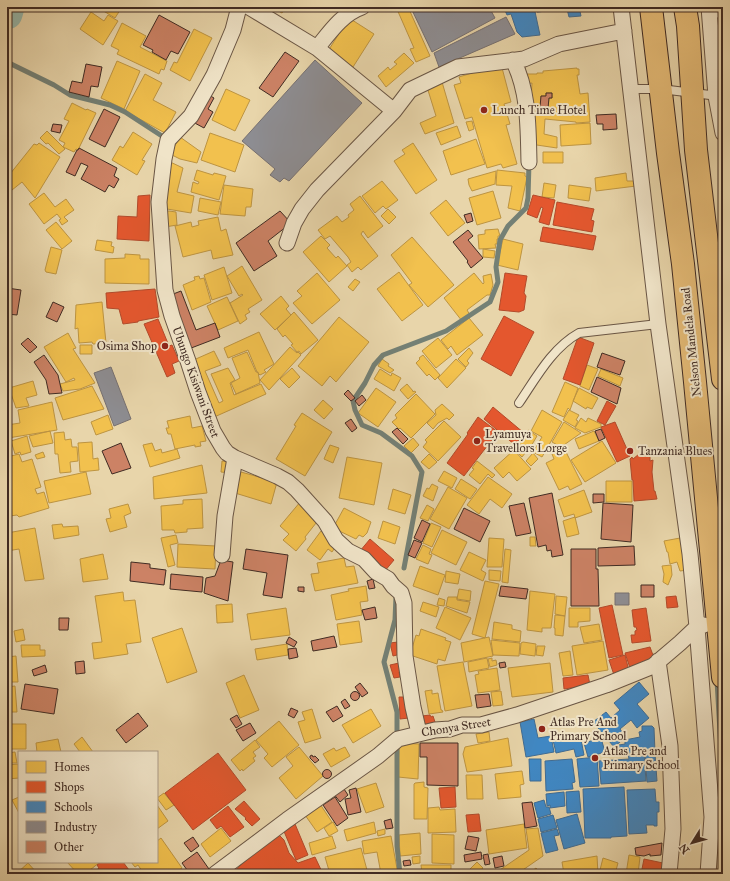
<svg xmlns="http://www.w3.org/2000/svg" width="730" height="881" viewBox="0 0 730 881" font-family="'IM FELL Great Primer',serif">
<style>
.homes{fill:#f2c14e;stroke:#bd9441;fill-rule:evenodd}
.shops{fill:#e4572e;stroke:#b34a2b}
.schools{fill:#3f88c5;stroke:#3f6c94}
.industry{fill:#8d8d92;stroke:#767071}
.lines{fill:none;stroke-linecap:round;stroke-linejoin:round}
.stream{stroke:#748075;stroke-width:5}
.river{stroke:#97b8ab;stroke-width:31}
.building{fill:#cc8265;stroke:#402b23}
.service-casing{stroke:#6a5645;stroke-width:10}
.minor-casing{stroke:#6a5645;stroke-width:17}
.primary-casing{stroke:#402b23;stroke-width:24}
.service{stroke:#f0e4c8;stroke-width:8}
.minor{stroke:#f0e4c8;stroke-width:15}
.primary{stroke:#e4ba75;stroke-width:22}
.poi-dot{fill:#8f2418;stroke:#f0e4c8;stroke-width:1.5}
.labels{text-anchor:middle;stroke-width:4;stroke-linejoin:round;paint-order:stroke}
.poi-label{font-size:12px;fill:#402b23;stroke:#f0e4c8;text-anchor:start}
.street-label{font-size:12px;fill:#402b23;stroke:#f0e4c8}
</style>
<rect width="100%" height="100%" fill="#e8d5aa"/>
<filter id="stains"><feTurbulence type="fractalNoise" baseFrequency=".005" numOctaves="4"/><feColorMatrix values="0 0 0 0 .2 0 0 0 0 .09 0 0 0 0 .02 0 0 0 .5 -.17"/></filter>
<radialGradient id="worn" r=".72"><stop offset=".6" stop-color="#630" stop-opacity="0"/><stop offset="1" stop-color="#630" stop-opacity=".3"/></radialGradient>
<path class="homes" d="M97,7H122L115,18Z
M271,7H286L282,13Z
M396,7H408L430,56L416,62L410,49L414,48Z
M91,12L104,21L108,15L118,21L103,45L80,29Z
M349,18L374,34L353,67L328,51Z
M122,23L146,36L140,47L167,61L164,70L161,69L159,74L117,54L119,50L111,46Z
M194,29L212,38L190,81L170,70L174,62L177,63Z
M404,53L414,63L386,87L378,76L388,67L390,70L397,64L394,62Z
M117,61L140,71L124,109L101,98Z
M501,64L511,102L504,104L510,124L506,125L517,164L503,168L501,164L487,168L472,117L465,119L454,85L461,83L459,77Z
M577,68V69H579V75H577L580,94L588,93L590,122L576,123V122L545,119L544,134L557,137V148L530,144V116L532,83L524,84L526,74H537V73H543V71ZM546,93H552V98H549L548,108L532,107H540L541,96H546Z
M145,74L162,83L153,100L176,112L165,133L125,111Z
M442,82L454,123L425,134L420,123L436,116L427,87Z
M226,89L250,100L235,131L212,120Z
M72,103L86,110L87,109L96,113L78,150L76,149L74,152L63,147L65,143L59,140L69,121L64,119Z
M472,121L474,129L469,131L466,122Z
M590,123L591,144L561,146L560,125Z
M457,126L461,137L441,145L436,133Z
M47,131L65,149L59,154L48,143L46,144L40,138Z
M133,132L152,144L142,160L145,161L137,175L112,160L120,146L123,148Z
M210,133L244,145L235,172L201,160Z
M180,137L201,152L197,163L180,159L170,154Z
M476,139L485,164L451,175L443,151Z
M39,143L60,157L35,198L22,182L7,194V173L10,174L34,144L37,145Z
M413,143L437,180L416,194L394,161L405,154L402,150Z
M543,152H563V163H543Z
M166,160L183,168L177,192L194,196L191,213L161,208Z
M197,170L213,175L214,173L226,176L219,200L191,192L193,182L198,184L199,182L194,180Z
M497,170L525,173V176L527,177L520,211L508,208L512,186L496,185Z
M496,171L495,184L472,191L469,185L468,179Z
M626,173L627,181H636V186L596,191L595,178Z
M382,181L398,200L386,209L383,206L375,213L362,196Z
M544,183L556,185L554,198L542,197Z
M224,185L253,189L251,207H246L245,216L220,214Z
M569,185L591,188L589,201L568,198Z
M493,191L501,218L477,225L469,198Z
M44,193L55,207L66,199L74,210L64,217L68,221L62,225L59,220L61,219L57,214L44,224L29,204Z
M360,196L383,226L368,238L363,231L361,234L378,256L361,270L358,267L352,272L347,265L351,262L348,257L330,236L325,239L318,230L337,216L342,222L349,217L348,215L354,210L350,204Z
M200,198L221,202L218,215L198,211Z
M446,200L465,223L448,236L430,213Z
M388,209L396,217L389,224L381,216Z
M169,211L176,212L177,225L165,227L163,212Z
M218,217L221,231L226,229L233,255L213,259L211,250L183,257L175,226L191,222L192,227L199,225L198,221Z
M56,222L72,241L62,249L46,230Z
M498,229L500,236H498V239H497V244H495L496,248L479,249L478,235L485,234V230Z
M321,236L330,245L327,248L336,258L338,256L347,266L329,282L303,252Z
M412,237L454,285L428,307L409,285L412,283L391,255Z
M503,239L523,244L518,270L497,265Z
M97,240L112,242L111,246L114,247L113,253L95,250Z
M51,247L62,250L56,274L46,272L45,270Z
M483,249L495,251L494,258L483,257Z
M125,254L140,255V259H149V284L105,283V259L125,258Z
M242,266L262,300L248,309L250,312L245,315L247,319L240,324L230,303L243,295L242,294L239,296L227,276Z
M224,267L232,293L212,300L204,275Z
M399,272L423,305L402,321L377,289Z
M317,273L340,300L312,324L293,303L302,296L297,291Z
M474,273L483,284L484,283L483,276L491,274L493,285L490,295H487L467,310L470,315L462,321L444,298Z
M199,276L200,279L204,278L211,302L192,310L183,285L195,280L194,277Z
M355,279L360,282L353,291L348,287Z
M281,296L289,306L286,309L291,315L275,330L260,314Z
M227,297L238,321L218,330L207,306Z
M102,302L106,343L93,344L92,342L79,343L78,328L75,329L76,305Z
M294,312L318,340L301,354L299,351L297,352L291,345L293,344L285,335L283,337L277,329Z
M339,317L369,342L336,382L330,376L322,386L298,366Z
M469,318L483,335L457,355L451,346L448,349L441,340Z
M259,332L274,364L264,370L266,372L260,375L257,372L248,350L228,358L224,348Z
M68,333L76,348L73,349L95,383L80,389L63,391L60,384L75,380L74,378L66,382L44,347Z
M438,338L452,355L436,368L422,351Z
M80,345H92V354H80Z
M290,347L297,353L298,352L301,355L269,390L260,380Z
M469,348L473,353L467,361L469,363L466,367L458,359Z
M214,351L221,365L205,371L219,403L223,401L211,374L228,368L235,380L230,383L234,395L261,384L266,394L212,418L189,362Z
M247,352L256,372H258L260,383L236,394L231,383L240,378L232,358Z
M423,355L440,375L435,380L429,374L427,376L416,363L420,359L419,358Z
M382,359L389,364L388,366L394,370L390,373L378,366Z
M456,359L466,368L447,388L438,378Z
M587,365L598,369L589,390L580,386Z
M292,368L300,377L289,388L280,379Z
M380,369L391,376L392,373L401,378L394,391L374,379Z
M601,369L623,378L620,386L598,376Z
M33,381L37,395L26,398L29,406L16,408L9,388Z
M565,382L578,388L570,410L568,408L564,417L552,412Z
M407,384L413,391V392L414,391L416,392L408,399L400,390Z
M92,386L104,409L63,420L55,398Z
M376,388L396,402L378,427L358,413Z
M579,388L598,398L592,409L587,407L586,409L573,401Z
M416,394L435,414L411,438L400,428L399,429L392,422L397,418L395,415Z
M323,400L333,409L324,419L314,410Z
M52,402L57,430L8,438L7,425L20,423L18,410Z
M442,404L454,415L449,420L447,418L438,423L433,429L427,423L436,415L435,410Z
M542,410L562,422L542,457L533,452L542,437L531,431Z
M569,410L579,415L576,420L578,421L575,427L563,420Z
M302,413L332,432L305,476L276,459L296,426L294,425Z
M108,415L113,429L96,435L91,422Z
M190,416L192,428L202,426L206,441L200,442L201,446L195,447V445L175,449L171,434H168L166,428H169L167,421Z
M581,418L586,422L588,418L601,424V427L585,433L575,428Z
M444,421L461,437L438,461L423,447L427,442L425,440Z
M564,422L581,433L561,447L552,442Z
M528,430L537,436L527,453L526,452L522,457L516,451Z
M50,431L53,443L33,447L29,436Z
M594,431L599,441L579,449L575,439Z
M64,432L65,440L71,439L72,447H77L78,461L70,462L71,472L60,473L58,454H55L54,433Z
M27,436L31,452L21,455L20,452L15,454L11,441Z
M413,438L419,445L411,453L404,446Z
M602,441L616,463L585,482L571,460Z
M92,442L93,459L98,458L99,470L80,472L78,443Z
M152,443L155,451L161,449L162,453L177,449L180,458L150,467L143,445Z
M330,445L339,448L333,463L324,459Z
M564,448L582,484L570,490L568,486L559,490L546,463L554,459L552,454Z
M514,450L531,469L517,481L509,472L503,478L494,468Z
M43,452L45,457L37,459L35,455Z
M533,453L538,459L531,466L526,461Z
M19,454L22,462L32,459L41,487L35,489L37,494L44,492L49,508L19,517L17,515L10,516L9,515H7V457Z
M429,454L437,462L429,469L421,462Z
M347,457L382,463L374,505L339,498Z
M222,461L231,462L230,473L221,472Z
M477,461L495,475L492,478L488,474L480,484L469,475L474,469L472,468Z
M202,465L207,493L154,499L153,477Z
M444,471L457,478L452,488L438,481Z
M86,472L91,494L49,503L44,481Z
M241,472L277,482L271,504L235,493Z
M488,477L512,494L502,508L490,499L479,514L467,505Z
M461,479L477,489L470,499L455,489Z
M606,481H632V502H606Z
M432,484L438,487L433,501L423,496L427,488L429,489Z
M448,487L467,498L449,529L430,519Z
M393,489L411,495L405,514L388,509Z
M584,490L592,512L575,518L574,514L564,517L558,500Z
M202,499L203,528L187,529V532L175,533L174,530H162L161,506L183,504V500Z
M301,501L320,518L305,537L306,539L296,551L283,540L289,534L280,526Z
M128,504L131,513L124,516L127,527L110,532L106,519L111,518L109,509Z
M427,505L434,509L428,521L420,518Z
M344,508L371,522L367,533L363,537L359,535L356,539L333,528Z
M575,517L579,534L567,537L563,521Z
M383,521L400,527L395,544L378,538Z
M431,523L441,527L432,547L423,543Z
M62,524L63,527L78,526L79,535L54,539L52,525Z
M35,528L44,579L25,581L19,549L7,551V533Z
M442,530L467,542L456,565L431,553Z
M321,531L338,543L332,552L328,549L320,560L307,550Z
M176,535L178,543L170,545L175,565L168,567L161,538Z
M530,537H535L536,546H530Z
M489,538L504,539L502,567H487Z
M680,538L687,570L680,571L677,562L670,564L668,552H667L664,541Z
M178,544L216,546L215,569L177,567Z
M423,545L431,549L429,554L432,555L428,564L416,559Z
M505,549L511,550L508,583L502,582Z
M469,552L486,560L481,570L486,573L483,581L460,570Z
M103,554L108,579L83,582L80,559Z
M344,558L346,567L354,566L358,583L315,591L311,574L319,573L317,563Z
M671,565L672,575L668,585L663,582L664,574L662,566Z
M420,566L445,575L438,595L413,586Z
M489,570L501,571L500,581L489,580Z
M446,571L460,574L458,584L445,582Z
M485,581L499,584L485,638L472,634Z
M366,586L368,601L360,602L362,615L336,620L331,595L349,591L348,589Z
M459,589L471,591L470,601L457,599Z
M530,591L555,594L551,628H542V632L527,630Z
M123,592L124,601L135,600L141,642L126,644L128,654L94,659L92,643L102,642L95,596Z
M556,596L567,597L565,616L555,614Z
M448,597H457V600L470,602L467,613L446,606Z
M439,598L445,600L444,606L437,605Z
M423,602L439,607L436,617L420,611Z
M232,604L233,622L217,623L216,605Z
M445,607L471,618L460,640L436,628Z
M286,608L290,635L251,640L247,614Z
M569,608H590V621L578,622V627H569Z
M7,612H9L11,634H7Z
M555,615L565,616L563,636L555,635V628H554Z
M359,621L362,642L340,645L337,624Z
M494,622L512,625V629L521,631L520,642L492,639Z
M599,624L602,640L584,643L580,627Z
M182,628L197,672L167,683L152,638Z
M23,629L25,640L16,642L14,631Z
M421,629L446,638L445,640L451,642L445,661L438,659L437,664L410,655L416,635L419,636Z
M489,637L493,656L464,662L461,643Z
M491,640L520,643L519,656L493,655Z
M603,641L608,670L577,675L572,646Z
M523,642L536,644L535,656L520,654L521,643Z
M287,644L288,655L257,660L255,649Z
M21,645H40V650H45V656L22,657Z
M537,646H545L543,656L536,655Z
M570,651L573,675L563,676L559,653Z
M16,656L18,682H7V657Z
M487,658L489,668L469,672L468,662Z
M492,658V661L496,660L497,665L490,667L488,659Z
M463,662L472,706L445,711L437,666Z
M550,663L553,692L512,697L508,668Z
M497,668L500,690L478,693L475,675L479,674L478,671Z
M244,675L259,710L240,718L226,683Z
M15,686L17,712H7V687Z
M432,690V694L438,693L441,710H442L443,712L429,714L425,691Z
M501,691L503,705L493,706L491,692Z
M312,709L321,738L305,743L298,722L305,720L302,712Z
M371,709L381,726L353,743L342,725Z
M279,721L299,745L272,767L264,758L268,754L256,740Z
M7,724H26V749H7Z
M489,732L490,741L478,743L476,734Z
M82,737L93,752H80L74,744Z
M508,738L512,766L467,772L463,754L465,747Z
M58,739L61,752H37L36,743Z
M255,740L260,747L253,752L256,756L253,758L255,761L243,771L242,769L240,771L231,760Z
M399,743L419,744L418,779L398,777Z
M299,747L323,776L296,799L279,778L293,766L286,757Z
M345,747L350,756L331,767L323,754L334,748L336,751Z
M15,752L17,763H7V753Z
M19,764V778L7,779V765Z
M522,771L524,784L520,785L521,797L498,799L495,774Z
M466,775H482L483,799H467Z
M424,782V787L428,788L427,819H414V784L415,783Z
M376,783L384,807L366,813L357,789Z
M164,793L174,805L166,810L157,798Z
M19,797V813L12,800Z
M320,804L332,822L317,832L305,815Z
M157,805L168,821L157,829Z
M439,807L440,810L455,809L456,832L428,833V808Z
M333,822L338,831L329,836L324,828Z
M374,822L376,833L347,841L344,830Z
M524,824L527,848L489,854L486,830Z
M221,828L231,841L210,857L201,844Z
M538,828L543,856L517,874H494L529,850L526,829Z
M385,829V834L378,836L377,831Z
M420,833L421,854L400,856L399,835Z
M432,834L454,835V864L432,863Z
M332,836L336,848L312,855L309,843Z
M391,836L398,874H381L377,852L364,854L362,841Z
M161,838L182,868L174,874H144L138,865L135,867L131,862H157V841Z
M361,848L367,870L352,874H330L325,857Z
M629,855L640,857L638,874H626Z
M420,856V863L413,864L412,857Z
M597,856L598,874H582L581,871H577V874H564L562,862Z
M603,858L618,863L615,874H599Z
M67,862H100L85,874H78Z
M477,862L483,868L476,874L470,869Z
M28,863L37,873L40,870L44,874H16Z
M421,865H451V874H422Z
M536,868L541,874H528Z
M484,869L489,874H478Z"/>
<path class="shops" d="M150,195L149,241L117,239L118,216L137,217L138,196Z
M533,195L555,200L549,225L539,222L543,208L541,207L537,218L527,214Z
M557,202L594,209L591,220L594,221L592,232L553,225Z
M543,227L596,236L593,250L540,241Z
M505,273L527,276L524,293L526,296L524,310L519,312L499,310Z
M155,289L159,317L138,321V322L123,324L119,309L107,308L106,293Z
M504,316L534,332L511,376L481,359Z
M158,319L169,346L172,345L179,361L172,364L175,373L167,377L144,324Z
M578,337L594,343L580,385L563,379Z
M607,401L616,406L605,425L597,421Z
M493,407L524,433L515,445L484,419Z
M478,417L498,432L464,476L447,463L468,434L467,433Z
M615,422L630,456L617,462L601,427Z
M650,448V461L653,460L652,472L654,491H655L657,499L634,501L633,480H632L630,459L632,457L633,459L645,449Z
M370,539L394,560L384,572L360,551Z
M676,596L678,607L667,608L666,597Z
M612,605L623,655L609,658L599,608Z
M646,608L651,641L632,643L631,635H635V631L637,630L636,627H634L632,610Z
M398,642L401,654L393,656L390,643Z
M650,647L654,658L645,661L646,663L630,668L625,653Z
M625,655L629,671L614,675L609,660Z
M399,663L401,671L399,672L400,677L394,678L390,665Z
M588,675L590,685L564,689L563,678Z
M399,697H407L409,718L400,719Z
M430,715L431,717L433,716L436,725L428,727L423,724L422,716Z
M218,753L246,790L193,830L165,793Z
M455,787L456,807L441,808L439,788Z
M244,801L260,819L252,826L245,819L246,818L235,809Z
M228,806L244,827L230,837L221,826L217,829L210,820Z
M479,814L481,831L468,832L466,815Z
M295,824L308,855L296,860L283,829Z
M277,833L284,840L289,853L298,863L315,857L323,874H233L232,873Z
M644,859L663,863L661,874H641Z
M101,862H123L132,874H94L93,873L99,868L97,865Z"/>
<path class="schools" d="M506,7H534L540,35L522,37L517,32L511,14L507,15L504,8Z
M536,7H579L581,16L569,17L567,9L537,12Z
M639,682L649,694L637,704L649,718L637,728L631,720L620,729L626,737L614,747L593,722L606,712L611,718L620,710L614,703Z
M534,719L538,738L551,736L554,752L526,757L520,722Z
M642,726H652L654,728L655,752L641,751L626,754L625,752H618L617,747L619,745L625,744V740L640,737L639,732L642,731Z
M580,734L584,755L576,757L574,749L556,753L553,740Z
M601,738L605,752L588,757L584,743Z
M644,753L646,781L601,784L599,761L629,759L628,754Z
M645,754H655L657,781L647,782Z
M597,757L599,786L580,787L577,759Z
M529,759H541V781H530Z
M572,759L575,782L572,783L573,789L546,791L545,761Z
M624,787L627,836L611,837V838H585L583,789Z
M655,789L656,802H659V812H657V826H654V825H646L647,833L629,834L627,790Z
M579,791L581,812L567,813L566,792Z
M564,792L565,806L550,808V805L547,806L546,794Z
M544,800L546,807H549L551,814L538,818L534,803Z
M577,814L585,843L564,849L556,820Z
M553,815L557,828L541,832L538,819Z
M557,829L559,835L554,836L558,850L546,853L541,833Z"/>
<path class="industry" d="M412,7H489L495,18L432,52L411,8Z
M506,17L515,34L439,67L434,53Z
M315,60L362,103L289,181L284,178L280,182L270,175L275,169L242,141Z
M111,367L131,419L114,426L94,373Z
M615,593H629V605H615Z"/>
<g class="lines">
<path class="stream" d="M7,62L54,85L70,95L110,105L125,112L168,140
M404,568L422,472L412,456L381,433L362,425L355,410L353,401L365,383L374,365L383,355L446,331L490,302L498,282L496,267L500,240L508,226L526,208L528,198L529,163
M396,596L395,620L384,662L397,712V846L400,874
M717,680L722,767L723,831
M722,874L723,860"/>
<path class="river" d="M7,14L9,7"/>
</g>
<path class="building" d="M159,15L190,32L178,54L171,51L166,60L152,52L153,50L143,45Z
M285,52L299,61L273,97L259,88Z
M86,64L102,67L98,87L91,86L89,97L69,92L72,81L82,83Z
M546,93H552V98H549L548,108L532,107H540L541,96H546Z
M207,94L214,98L208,109L213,112L204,128L191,121Z
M104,109L120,117L105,147L89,139Z
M616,114L617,129L603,130V124H597L596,115Z
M53,124L62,125L60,133L51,131Z
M79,148L117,168L114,176L119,179L114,188L109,185L105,192L81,179L88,166L81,163L75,176L66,172L77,150H78Z
M280,211L291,223L268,241L277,256L254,271L236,243Z
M471,213L473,221L467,223L464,215Z
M468,230L473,236L468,240L483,258L471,268L467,262L468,261L453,242Z
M7,288L21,290L17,315L7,314Z
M181,291L196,330L215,323L220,337L186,350L168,296Z
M53,302L64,307L57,322L46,317Z
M28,338L37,347L30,353L21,344Z
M602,353L625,361L620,375L597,367Z
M44,355L58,375L62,393L49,394L46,380L34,362Z
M597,377L621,388L617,404L591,392Z
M348,390L355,398L351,401L344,394Z
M362,395L366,400L359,406L355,401Z
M351,419L357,428L352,432L345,423Z
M397,428L408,439L403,444L392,432Z
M601,429L605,438L599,441L595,431Z
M121,443L131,468L112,474L102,451Z
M552,493L563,555L552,557L551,550L547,551L546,545L538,547L529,498Z
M593,494H604V502L593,503Z
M524,503L531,533L516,536L509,506Z
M603,503L633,505L631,542L601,539Z
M464,508L490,521L480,542L454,529Z
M422,520L430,524L422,542L414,538Z
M414,540L422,543L415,558L408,555Z
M634,546L635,565L598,566V548Z
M246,549L288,555L282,598L263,595L267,573L243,569Z
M571,549H596V569H598L599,606H571Z
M221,560L233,562L228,601L204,593L206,578L215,576Z
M131,562L150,564V568L166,570L164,585L130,581Z
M171,574L203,577L202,592L170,589Z
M373,579L375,588L369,589L367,581Z
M641,585H654V597H641Z
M501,586L528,589L526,599L499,596Z
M298,587H304V592L298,591Z
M375,607L377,618L365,620L362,610Z
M59,618H69L68,630H59Z
M334,636L337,647L313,651L311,641Z
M289,637L297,642L294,647L286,643Z
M296,648L298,657L289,659L288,649Z
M84,661L85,673L76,674L75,662Z
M505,662L506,667L500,668L499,663Z
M45,665L47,672L34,676L32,670Z
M360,683L368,693L362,697L355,687Z
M25,684L58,689L54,714L21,709Z
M350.5 696a4.5 4.5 0 1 1 9 0a4.5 4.5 0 1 1-9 0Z
M489,694L491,706L477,708L475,695Z
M345,699L350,706L345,709L341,702Z
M337,706L343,716L333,722L326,712Z
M291,708L298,711L294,718L288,715Z
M138,713L148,726L126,743L116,730Z
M237,715L242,724L236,728L230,719Z
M250,723L256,733L243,741L236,730Z
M420,743H458V786L427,785V757H420Z
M312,755L313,757L315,756L319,760L315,763L310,758V756Z
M322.5 774a4.5 4.5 0 1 1 9 0a4.5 4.5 0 1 1-9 0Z
M342,786L348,795L340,802L333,793Z
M356,788L361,812L348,815L345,799L351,798L349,790Z
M335,797L348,818L337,826L323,805Z
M532,802L537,826L525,828L522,803Z
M391,819L393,828L386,829L384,821Z
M468,836L479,838L476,851L465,849Z
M193,837L199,846L191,852L184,843Z
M662,843L661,855L650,856V854L644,856L636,855L635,848Z
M197,852L209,869L202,874H190L182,863Z
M481,852L482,859L465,862L464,855Z
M488,854L490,864L485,865L483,855Z
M502,856L504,866L495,868L493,858Z
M410,860L411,865L404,866L403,861Z"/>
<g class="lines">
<g class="service-casing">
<path id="service" d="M710,16L723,11
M630,89H661L718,96
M519,403C536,378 552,348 579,333L658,324"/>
</g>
<g class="minor-casing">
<path id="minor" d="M239,7L233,30L214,75L191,116L168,140L164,159L159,202L165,290L172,316L188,361L198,392L213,431L223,448L227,453L235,458L277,476L288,482L297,490L325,521L336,540L348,551L364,559L376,572L388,579L393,586L401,593L404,603L405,656L413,707L419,733
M249,7L317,48L394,111
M621,7L658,324L690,554L697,627L712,817L708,874
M709,7L716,96L723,133
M317,48C330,32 342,14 362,7
M513,60C529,92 528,126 529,162
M287,243L294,223L302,209L317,190L394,111L410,90L458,67L524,59L559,44L624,31
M222,555L225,516L235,458
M658,661L670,746L673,829L669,874
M215,874L287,820L378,756L398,739L435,730L450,729L462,725H481L517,715L606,685L653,666L680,643L697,627L704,625"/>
</g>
<g class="primary-casing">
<path id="primary" d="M651,7L668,153L683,264L695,382L723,677
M685,7L688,26L696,150L723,379"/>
</g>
<use href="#service" class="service"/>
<use href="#minor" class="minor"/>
<use href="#primary" class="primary"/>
</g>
<g class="poi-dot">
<circle cx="484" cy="110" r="4"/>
<circle cx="165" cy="346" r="4"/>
<circle cx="477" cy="441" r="4"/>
<circle cx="630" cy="451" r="4"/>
<circle cx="542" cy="729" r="4"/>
<circle cx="595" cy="758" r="4"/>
</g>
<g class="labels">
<g class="poi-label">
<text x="492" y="114">Lunch Time Hotel</text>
<text x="157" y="350" text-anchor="end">Osima Shop</text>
<text x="485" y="438">Lyamuya<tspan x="485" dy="14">Travellors Lorge</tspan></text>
<text x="638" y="455">Tanzania Blues</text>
<text x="550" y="726">Atlas Pre And<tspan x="550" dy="14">Primary School</tspan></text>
<text x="603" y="755">Atlas Pre and<tspan x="603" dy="14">Primary School</tspan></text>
</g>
<g class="street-label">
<text transform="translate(691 342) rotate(-96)" y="4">Nelson Mandela Road</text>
<text transform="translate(196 382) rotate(70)" y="4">Ubungo Kisiwani Street</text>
<text transform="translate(456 727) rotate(-9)" y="4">Chonya Street</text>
</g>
</g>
<rect width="730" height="881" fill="none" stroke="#e8d5aa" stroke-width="24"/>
<rect x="8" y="8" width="714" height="865" fill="none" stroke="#402b23" stroke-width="2"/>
<rect x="12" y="12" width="706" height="857" fill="none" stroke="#402b23"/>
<rect x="18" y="751" width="140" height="112" fill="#f0e4c8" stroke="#aa9a86"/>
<rect x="26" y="761" width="20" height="12" fill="#f2c14e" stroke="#aa9a86"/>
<text x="54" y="771" font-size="12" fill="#402b23">Homes</text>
<rect x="26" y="781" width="20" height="12" fill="#e4572e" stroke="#aa9a86"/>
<text x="54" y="791" font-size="12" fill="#402b23">Shops</text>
<rect x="26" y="801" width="20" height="12" fill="#3f88c5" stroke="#aa9a86"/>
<text x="54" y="811" font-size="12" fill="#402b23">Schools</text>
<rect x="26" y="821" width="20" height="12" fill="#8d8d92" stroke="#aa9a86"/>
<text x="54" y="831" font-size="12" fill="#402b23">Industry</text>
<rect x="26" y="841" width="20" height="12" fill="#cc8265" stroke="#aa9a86"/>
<text x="54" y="851" font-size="12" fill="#402b23">Other</text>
<g transform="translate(692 843) rotate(233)" stroke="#f0e4c8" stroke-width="3" paint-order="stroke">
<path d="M0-3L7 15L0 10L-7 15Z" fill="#402b23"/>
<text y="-6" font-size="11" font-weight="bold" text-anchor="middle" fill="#402b23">N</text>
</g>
<rect width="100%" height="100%" filter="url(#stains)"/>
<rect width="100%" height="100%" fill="url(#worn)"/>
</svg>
